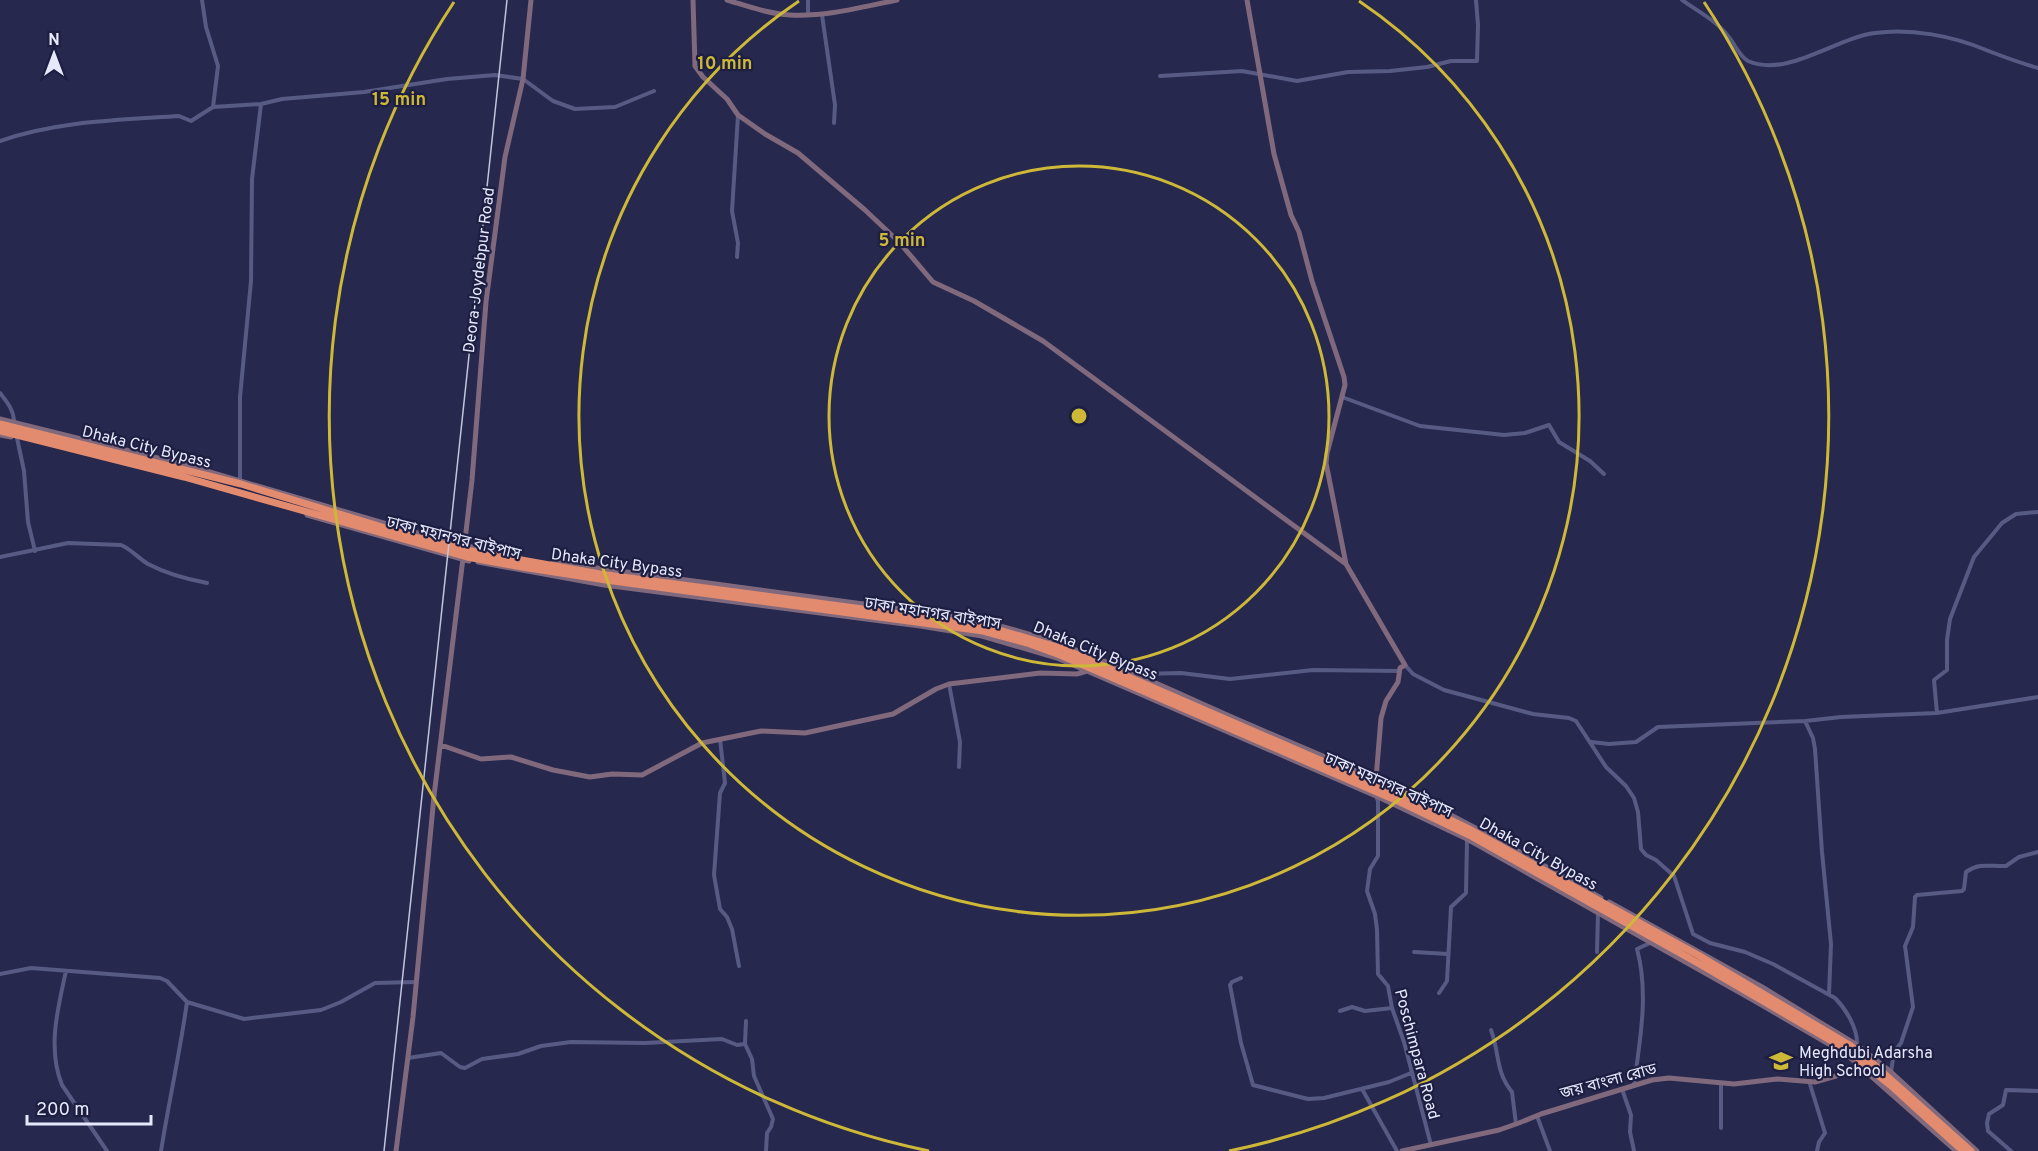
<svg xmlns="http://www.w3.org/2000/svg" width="2038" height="1151" viewBox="0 0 2038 1151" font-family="Overpass,'Noto Sans Bengali',sans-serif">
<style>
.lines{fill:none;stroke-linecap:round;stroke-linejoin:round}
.street{stroke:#575b84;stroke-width:4}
.secondary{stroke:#81697d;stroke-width:5}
.highway{stroke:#e28b6e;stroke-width:7}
.rail{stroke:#c3c5dc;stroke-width:1.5}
.ring{fill:none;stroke:#ceb838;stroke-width:3}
.labels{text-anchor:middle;stroke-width:4.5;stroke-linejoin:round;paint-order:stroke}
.street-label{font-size:16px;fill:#e6e9fc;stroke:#1d1e42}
.poi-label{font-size:16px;fill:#e6e9fc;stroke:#1d1e42;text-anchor:start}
.centre{fill:#ceb838;stroke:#1d1e42;stroke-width:3}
.ring-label{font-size:18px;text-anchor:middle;font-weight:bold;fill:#ceb838;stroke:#1d1e42;stroke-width:4.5;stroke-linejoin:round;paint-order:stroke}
</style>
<rect width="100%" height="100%" fill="#26284d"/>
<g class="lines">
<path class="street" d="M202,0L206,27L218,66L213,107
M1682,0C1697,11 1717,21 1728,36C1735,44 1739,56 1748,61C1788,78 1835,38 1875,33C1911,28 1953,36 1986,50C2004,57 2020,63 2038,68
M808,15V0
M822,15L835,105L834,123
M1160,76L1242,71L1297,81L1348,72L1390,71L1427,67L1451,61H1477L1478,25L1476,0
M0,141C57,121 119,120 179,116L191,121L213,107L261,104L282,99L364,92L447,79L495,75L523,79L553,101L575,109L615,107L654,91
M737,257L738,243L732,211L738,115
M0,393C7,402 14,410 14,422
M1342,397L1420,426L1504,435L1525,433L1549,425L1559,442L1590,461L1604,474
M17,438L24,471L28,522L35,551
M240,480V397L251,281L252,179L261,104
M2038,512L2016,514L2002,523L1974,557L1950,619L1947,640V670L1934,680L1937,713L2038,697
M0,557L68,543L121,545C131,549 138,558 148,564C167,574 186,579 207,583
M1405,665L1413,674L1444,690L1533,714L1569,718L1576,721L1606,767L1626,786L1634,798L1638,812L1641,849L1646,855L1656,860L1674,876L1693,934L1710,943L1745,952L1773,964L1835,998C1846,1009 1858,1029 1857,1045
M1137,674L1181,673L1230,679L1313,670L1399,671
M949,684L960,742L959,767
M1805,721L1813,738L1815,749L1822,852L1831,944L1829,994
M720,739L725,783L720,793L714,875L720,909L727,917L732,929L739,966
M1591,742L1609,744L1636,742L1658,727L1805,721L1841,717L1937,713
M1376,796L1378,801V856L1370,869L1367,891L1375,914L1377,930L1378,974L1388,986L1392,1008L1404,1042L1431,1145
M1414,952L1448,954
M1597,952L1598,913
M66,971C58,1008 47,1048 62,1085L107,1151
M0,974L31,968L160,978L167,981L187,1002L244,1019L321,1010L341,1002L375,983L416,982
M1241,978L1232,982L1230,985L1241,1043L1253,1085L1308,1099L1324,1098L1389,1082L1411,1073
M1439,993L1447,981L1451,907L1466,893L1467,840
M1340,1011L1352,1007L1365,1011L1392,1008
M746,1021L745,1044L752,1059L754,1076L773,1119L771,1127L767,1133L766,1151
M1491,1030C1500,1054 1495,1071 1512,1092L1516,1124
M408,1058L441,1053L460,1067L465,1068L482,1059L518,1054L541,1046L571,1042L645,1043L722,1039L737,1045L745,1044
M1891,1072L1894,1052L1901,1043L1913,1007L1905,946L1913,927L1915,897L1917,895L1962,891L1964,889L1966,872C1980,862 1991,867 2006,866L2019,857L2038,852
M1809,1081L1825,1133L1819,1142L1817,1151
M1721,1083V1128
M1634,1085C1640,1040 1649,993 1637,949L1650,943
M1362,1089L1397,1151
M1622,1089L1631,1115L1630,1132L1634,1151
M1537,1116L1550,1151
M161,1151C169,1101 180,1052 187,1002
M2011,1151L1988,1131L1987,1123L1989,1114L2003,1105L2006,1090L2038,1091"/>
<path class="secondary" d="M693,0L695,66L703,77L727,99L738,115L765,134L798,153L865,210L899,242L933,282L974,301L1043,341L1346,564
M727,0C747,6 769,14 790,15C826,17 862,7 897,0
M1247,0L1274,154L1291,215L1299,232L1312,281L1344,377L1345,385L1327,453L1326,463L1346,564L1405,665L1400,668L1398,682L1386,701L1381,718L1376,779
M0,419L186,465L445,541L494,552
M0,435L11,437
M307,515L469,561
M464,549L472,480L486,302L505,157L523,79L531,0
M478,562L604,585L920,626L982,636L1057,658L1376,796L1467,839L1753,1000L1846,1054L1956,1151
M553,562L952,616C1047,631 1137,675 1225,714C1286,741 1348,766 1409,794C1475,826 1538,862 1601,898
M441,745L481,759L511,757L553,770L590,777L612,774L642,775L702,743L761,731L805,733L893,714L936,689L949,684L1040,673L1077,674L1087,671
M1609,902L1762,987L1857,1045L1891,1072L1977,1151
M396,1151L413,1017L434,796L463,558
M1402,1151L1499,1130L1519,1123L1541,1114L1652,1080L1669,1078L1734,1084L1777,1079L1815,1082L1836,1076L1860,1065"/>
<path class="highway" d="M0,424L241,484L418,538L466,550L600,574L982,625L1064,649L1382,787L1471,830L1698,955L1851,1046L1869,1060L1971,1151
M0,431L184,477L467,557L522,567L606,580L983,631L1027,643L1060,655L1400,802L1469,835L1696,962L1847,1050L1890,1085L1963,1151"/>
<path class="rail" d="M384,1151L507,0"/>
</g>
<g class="ring">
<circle cx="1079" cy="416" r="250"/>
<path d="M1359 1A500 500 0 1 1 799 1"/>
<path d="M929 1151A750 750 0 0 1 454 2M1704 2A750 750 0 0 1 1229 1151"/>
</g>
<defs>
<g id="school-bare" transform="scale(1.8)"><path d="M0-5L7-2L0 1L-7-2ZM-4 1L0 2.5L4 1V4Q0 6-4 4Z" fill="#ceb838" stroke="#1d1e42" stroke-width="2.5" paint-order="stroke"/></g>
</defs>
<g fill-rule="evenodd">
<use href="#school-bare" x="1781" y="1061"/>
</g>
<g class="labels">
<g class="street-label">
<text transform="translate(478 270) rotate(-83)" y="6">Deora-Joydebpur Road</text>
<text transform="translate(147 446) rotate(14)" y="6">Dhaka City Bypass</text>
<text transform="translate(454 537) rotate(14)" y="6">ঢাকা মহানগর বাইপাস</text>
<text transform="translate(617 562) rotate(8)" y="6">Dhaka City Bypass</text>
<text transform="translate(933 612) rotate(9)" y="6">ঢাকা মহানগর বাইপাস</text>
<text transform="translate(1096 650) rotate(22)" y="6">Dhaka City Bypass</text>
<text transform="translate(1389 784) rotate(24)" y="6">ঢাকা মহানগর বাইপাস</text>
<text transform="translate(1539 853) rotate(29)" y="6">Dhaka City Bypass</text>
<text transform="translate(1418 1054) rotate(75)" y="6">Poschimpara Road</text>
<text transform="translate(1608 1080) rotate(-15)" y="6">জয় বাংলা রোড</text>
</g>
<g class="poi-label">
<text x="1799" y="1058">Meghdubi Adarsha<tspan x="1799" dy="18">High School</tspan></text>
</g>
</g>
<circle cx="1079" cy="416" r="9" class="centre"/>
<g class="ring-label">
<text x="725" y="69">10 min</text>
<text x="399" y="105">15 min</text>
<text x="902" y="246">5 min</text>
</g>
<g transform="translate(54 54)" stroke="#1d1e42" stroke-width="4.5" paint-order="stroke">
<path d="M0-4.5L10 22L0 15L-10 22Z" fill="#e6e9fc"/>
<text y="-9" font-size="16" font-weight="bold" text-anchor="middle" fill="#e6e9fc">N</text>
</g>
<path d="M27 1115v9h124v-9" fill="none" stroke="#e6e9fc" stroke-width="3"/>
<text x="36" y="1115" font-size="18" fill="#e6e9fc" stroke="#1d1e42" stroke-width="4.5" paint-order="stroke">200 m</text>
</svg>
